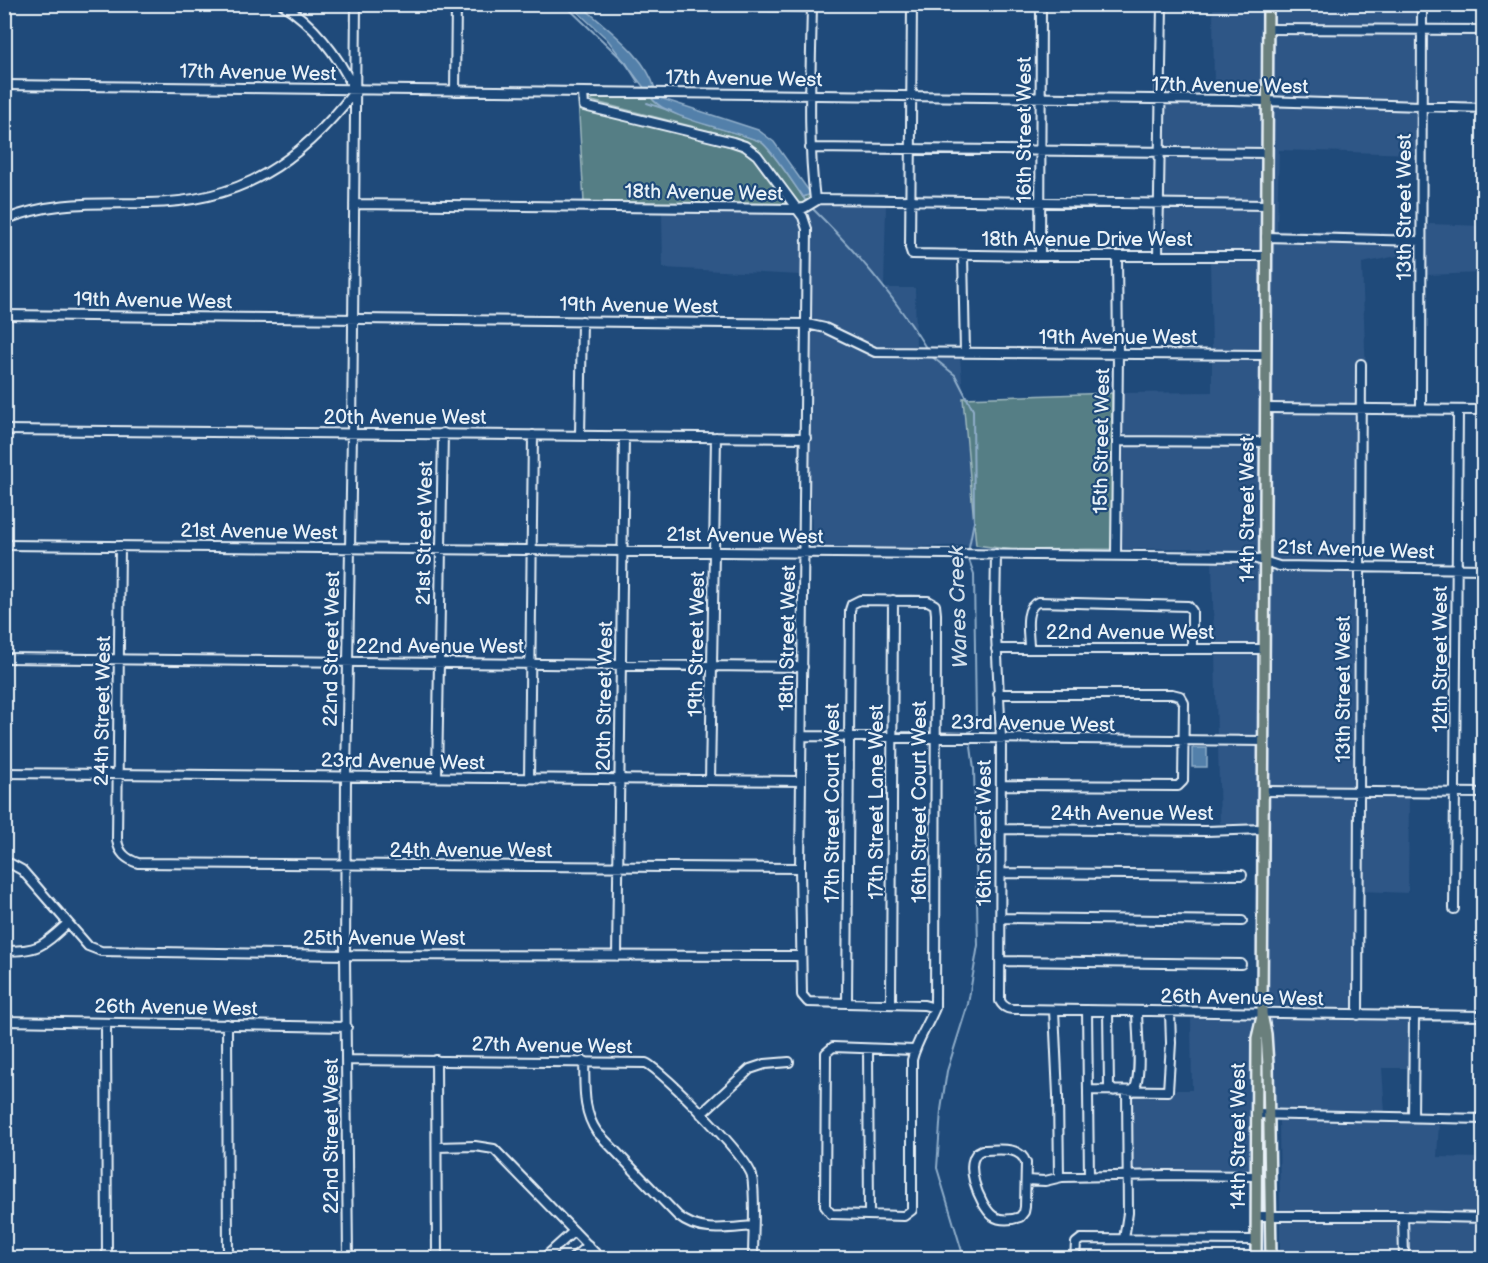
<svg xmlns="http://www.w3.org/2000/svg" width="1488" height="1263" viewBox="0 0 1488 1263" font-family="'Balsamiq Sans',sans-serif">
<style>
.built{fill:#2e5686}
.green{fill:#557e85;stroke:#9eb8be;stroke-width:1.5}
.water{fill:#5380aa;stroke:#8fadc9;stroke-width:1.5}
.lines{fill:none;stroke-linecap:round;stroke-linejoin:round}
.stream{stroke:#8fadc9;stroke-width:2}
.minor-casing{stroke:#e8f1f8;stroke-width:12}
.major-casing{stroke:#e8f1f8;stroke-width:14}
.minor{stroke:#1f4a7a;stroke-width:8}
.major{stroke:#6b7f7c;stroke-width:9}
.labels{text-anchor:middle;stroke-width:4.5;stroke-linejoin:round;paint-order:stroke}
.street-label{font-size:20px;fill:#e8f1f8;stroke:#1f4a7a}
.water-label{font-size:21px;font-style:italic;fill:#d2e0ec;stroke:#1f4a7a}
</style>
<rect width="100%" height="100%" fill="#1f4a7a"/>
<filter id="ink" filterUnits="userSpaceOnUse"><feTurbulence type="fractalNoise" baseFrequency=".0167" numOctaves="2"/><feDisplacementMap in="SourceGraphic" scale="12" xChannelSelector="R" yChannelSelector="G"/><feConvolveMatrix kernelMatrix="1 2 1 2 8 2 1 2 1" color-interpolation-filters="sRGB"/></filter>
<g filter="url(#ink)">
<path class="built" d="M1213,5H1264L1263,97L1214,96Z
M1272,5H1418V25L1272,24Z
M1272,33L1418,34L1417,101L1271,97Z
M1426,34L1483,35V103L1425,101Z
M1165,104L1263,106V148H1163Z
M1271,106L1417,110V154L1279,150L1277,230L1392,233L1417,235V237L1270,233Z
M1163,157H1263V201L1162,200Z
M820,203L886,205L884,288H915L916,346L933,348H876L826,324L811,320V229L810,220L805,212Z
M1162,208L1263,209L1262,252L1162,251Z
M662,212L794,213L800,220L803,229V319L800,275L663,268Z
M1430,224L1483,226V273L1425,275L1424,230Z
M1270,242L1417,246V252L1362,263L1367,405H1365V359H1357V405L1270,404Z
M1210,260H1262V350L1212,349Z
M811,329L824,332L875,357H960L976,545L872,548H813L809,469Z
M1212,358L1262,359V437L1121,436L1122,393L1212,392Z
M1270,412L1357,414V563L1280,561L1269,558Z
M1121,445L1262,446L1261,556L1250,552H1211V548L1120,549Z
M1212,561H1249L1261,565L1260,644L1214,645Z
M1269,567L1279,570L1357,571L1355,788L1268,787Z
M1215,653H1260V736L1217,737Z
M1260,745V825L1242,826L1220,823L1218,746Z
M1268,796H1355L1354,1010L1266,1009Z
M1363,796L1409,797L1408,893L1362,891Z
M1191,1017L1257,1018L1253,1037L1252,1172L1131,1171V1095L1168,1096L1172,1090H1192Z
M1267,1018L1410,1020V1068H1382L1385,1113L1274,1111L1271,1042Z
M1274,1120L1439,1122L1437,1157L1483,1158V1213L1407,1211L1280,1212L1279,1121Z
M1399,1220L1400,1258H1280V1221Z
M1407,1220L1483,1222V1258H1408Z"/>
<path class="green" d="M651,97C664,118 736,130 761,142C770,147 795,186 803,197L811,194V198L804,203H797C784,186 773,163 756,148C750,143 741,140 734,137L588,100L587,98Z
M578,98L583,108L744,150L759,164L787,204L584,202Z
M1112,393V549L1014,550L976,545L963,398Z"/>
<path class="water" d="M570,5H581C605,28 646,55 655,89H645L607,39Z
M651,97H657L758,130L774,142L811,194L803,197C795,186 770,147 761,142C736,130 664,119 651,97Z
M1192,748H1207V767H1192Z"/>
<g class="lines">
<path class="stream" d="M564,4L626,63L638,82
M647,103L671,111
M800,192L807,203
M811,207C855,250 896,298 928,351
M931,356L955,375L973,410L974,521L968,552
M964,1258L937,1168L941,1110L947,1071L968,1004L978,945L974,769L969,732L976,724L974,574L968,557"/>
<g class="minor-casing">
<path id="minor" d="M679,4L812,7
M812,4C811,70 807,135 815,200
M912,4L910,248L912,254L1040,256H1266
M1268,29L1484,30
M4,85L1232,100L1484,108
M455,91L456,4
M583,93L584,106L733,142L745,146L757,155L803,217L807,229L800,868L802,995L808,1002L924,1005L935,1008
M810,148L1267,153
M354,204L796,209L804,208L819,199L1267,205
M4,220C54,200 96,204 148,203C241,202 299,163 355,91C338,55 315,25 282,4
M1266,237L1421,241
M963,255L965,352
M1040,256L1041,4
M1158,256L1162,4
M4,315L807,324L825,328L875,352L1266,355
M1266,408L1484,410
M1421,409L1422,4
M4,430L806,438
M580,435L582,321
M1117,441L1266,442
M4,545L1250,557L1279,566L1484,569
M120,546L117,840C119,853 126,859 138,863L800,868
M996,554L995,614L1001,738L1000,1001C1005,1010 1011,1009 1020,1009L1484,1016
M1116,555L1118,353L1117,256
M1029,648C1029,634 1023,608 1038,602L1188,606L1192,611V649
M996,649H1264
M4,658L803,667
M998,694H1172L1180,696L1184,703L1183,781L1178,786L1001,785
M802,736L1264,741
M4,773L801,781
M437,777L443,433
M529,779L533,435
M710,780L716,437
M1264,791L1484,793
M1001,829L1206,831L1263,829
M4,863L11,864L22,870L88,946L101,951L345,955L801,956
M1001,873L1242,875
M1454,909L1458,410
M1001,918L1242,921
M4,951C39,951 43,946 68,923
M617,956L624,436
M1000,961L1241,964
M847,1003L850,610L852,604L860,600L928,601L935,605L936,614L935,1008C928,1025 916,1042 912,1060V1210L904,1216L831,1214L825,1206L826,1053L833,1047L914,1050
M891,1004L893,600
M1054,1010L1058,1095L1059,1177
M1087,1010L1089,1176
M1108,1011L1109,1086L1114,1091
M1358,1015L1361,364
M4,1021L347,1027
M106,1023L107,1258
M227,1024L228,1258
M868,1049L869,1215
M347,1060L646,1063C664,1072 748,1158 752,1176C756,1201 753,1233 753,1258
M436,1060L437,1258
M584,1061C585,1086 582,1110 597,1132L678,1216C700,1234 727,1228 753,1226
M1088,1090L1168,1091L1171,1043L1170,1012
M1133,1091C1143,1079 1137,1029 1137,1011
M701,1114L750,1069L765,1064L789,1062
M1256,1114L1484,1119
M1413,1117L1414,1016
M437,1147L475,1146L494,1149L600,1258
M982,1150C997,1150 1020,1145 1026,1163L1025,1207L1024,1212L1020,1217C1012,1220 1000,1221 993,1216C980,1206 960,1158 982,1150Z
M1026,1180L1045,1181L1062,1177L1167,1175L1256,1176
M1256,1216H1403L1484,1218
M1403,1216L1404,1258
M1124,1239L1128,1213L1127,1092
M348,1258L345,955L346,777L352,434L356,4
M544,1258L574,1231
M573,1258L588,1245
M1075,1258L1076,1243L1081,1239L1256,1240"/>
</g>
<g class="major-casing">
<path id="major" d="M1268,4L1262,1014L1266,1034L1268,1065L1271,1258
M1256,1258L1257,1038L1262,1016"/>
</g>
<use href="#minor" class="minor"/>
<use href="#major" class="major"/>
</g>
</g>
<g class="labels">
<g class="street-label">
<text transform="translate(258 72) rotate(1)" y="7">17th Avenue West</text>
<text transform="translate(744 78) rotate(1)" y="7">17th Avenue West</text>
<text transform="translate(1230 85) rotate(1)" y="7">17th Avenue West</text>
<text transform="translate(1024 130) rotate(-90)" y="7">16th Street West</text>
<text transform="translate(704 192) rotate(1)" y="7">18th Avenue West</text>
<text transform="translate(1404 207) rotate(-90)" y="7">13th Street West</text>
<text x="1087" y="246">18th Avenue Drive West</text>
<text transform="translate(153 300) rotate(1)" y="7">19th Avenue West</text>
<text transform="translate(639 305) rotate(1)" y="7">19th Avenue West</text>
<text x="1118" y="344">19th Avenue West</text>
<text x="405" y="424">20th Avenue West</text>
<text transform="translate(1101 441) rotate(-89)" y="7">15th Street West</text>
<text transform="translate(1247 509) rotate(-90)" y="7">14th Street West</text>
<text transform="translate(259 531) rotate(1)" y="7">21st Avenue West</text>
<text transform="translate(424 533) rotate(-89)" y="7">21st Street West</text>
<text transform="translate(745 535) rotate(1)" y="7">21st Avenue West</text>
<text transform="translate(1356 549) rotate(2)" y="7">21st Avenue West</text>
<text x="1130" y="639">22nd Avenue West</text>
<text transform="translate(787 638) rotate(-89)" y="7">18th Street West</text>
<text transform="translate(696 644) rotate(-89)" y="7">19th Street West</text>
<text x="440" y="653">22nd Avenue West</text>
<text transform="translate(331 649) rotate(-89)" y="7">22nd Street West</text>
<text transform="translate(1440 659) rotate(-90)" y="7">12th Street West</text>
<text transform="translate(1343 689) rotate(-90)" y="7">13th Street West</text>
<text transform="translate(604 696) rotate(-89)" y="7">20th Street West</text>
<text transform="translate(102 711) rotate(-89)" y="7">24th Street West</text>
<text transform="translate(1033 723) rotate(1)" y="7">23rd Avenue West</text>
<text transform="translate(403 761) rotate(1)" y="7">23rd Avenue West</text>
<text transform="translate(876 802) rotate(-90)" y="7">17th Street Lane West</text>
<text transform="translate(919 802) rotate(-90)" y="7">16th Street Court West</text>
<text transform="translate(832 803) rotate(-90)" y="7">17th Street Court West</text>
<text x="1132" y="820">24th Avenue West</text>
<text transform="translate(984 833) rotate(-90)" y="7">16th Street West</text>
<text x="471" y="857">24th Avenue West</text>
<text x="384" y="945">25th Avenue West</text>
<text transform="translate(1242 997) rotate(1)" y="7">26th Avenue West</text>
<text transform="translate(176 1007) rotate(1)" y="7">26th Avenue West</text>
<text transform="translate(552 1045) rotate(1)" y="7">27th Avenue West</text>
<text transform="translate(331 1136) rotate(-90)" y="7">22nd Street West</text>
<text transform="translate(1238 1136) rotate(-90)" y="7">14th Street West</text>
</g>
<g class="water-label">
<text transform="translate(958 607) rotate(-92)" y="7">Wares Creek</text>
</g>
</g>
<rect width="1488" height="1263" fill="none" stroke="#1f4a7a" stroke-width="24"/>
<rect x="12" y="12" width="1464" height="1239" fill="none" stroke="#e8f1f8" stroke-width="2" filter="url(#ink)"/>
</svg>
